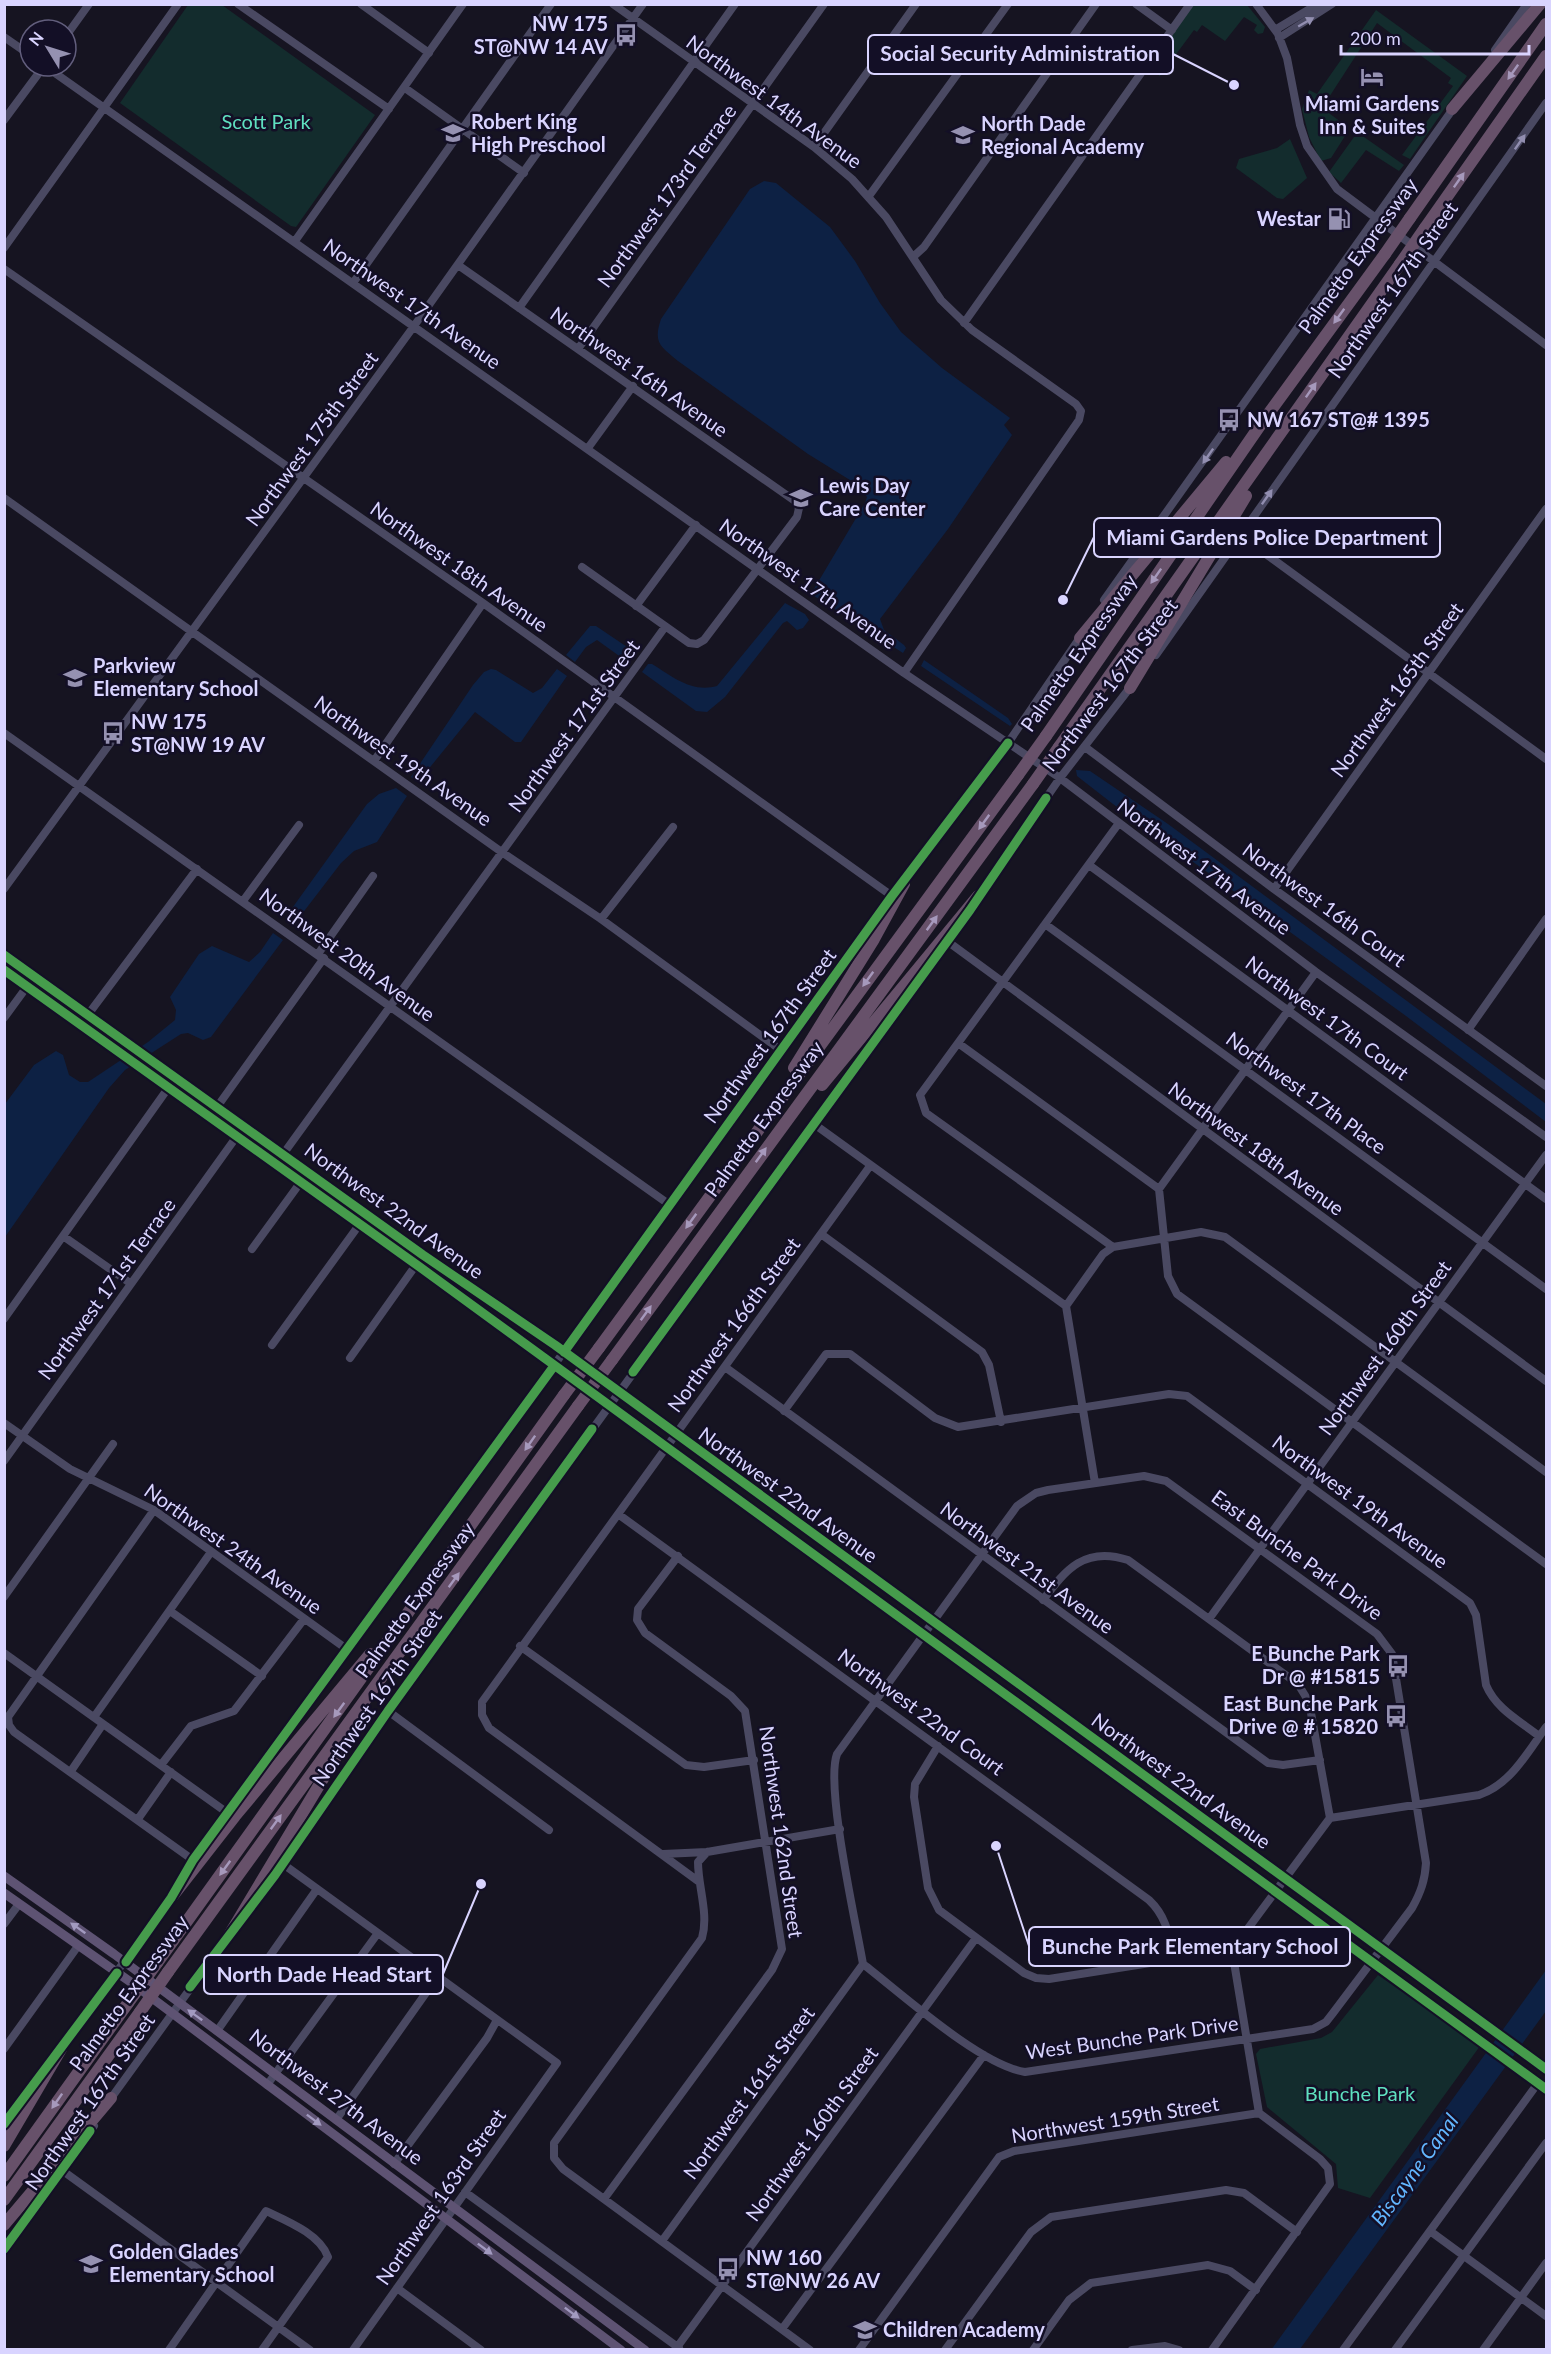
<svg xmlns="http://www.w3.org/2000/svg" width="1551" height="2354" viewBox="0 0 1551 2354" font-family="Lato,sans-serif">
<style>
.green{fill:#132c2d}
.water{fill:#0d2144}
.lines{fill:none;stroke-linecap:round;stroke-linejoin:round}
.minor{stroke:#4a4962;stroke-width:8}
.major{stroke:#5e5373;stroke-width:9}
.highway{stroke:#67516a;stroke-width:12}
.highway-bridge{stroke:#67516a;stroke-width:12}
.cycleway-casing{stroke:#130f26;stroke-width:13}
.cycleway{stroke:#469c4c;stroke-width:9}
.oneway{fill:#928eb0}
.oneway2{fill:#a699bc}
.oneway3{fill:#a29ac0}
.labels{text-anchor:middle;stroke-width:5;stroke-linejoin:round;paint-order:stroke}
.poi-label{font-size:20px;font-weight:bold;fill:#d9d4ff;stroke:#130f26;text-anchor:start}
.street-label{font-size:20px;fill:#d9d4ff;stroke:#130f26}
.park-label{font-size:20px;fill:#5fe0c0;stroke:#130f26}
.water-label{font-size:21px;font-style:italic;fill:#62b6ff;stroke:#130f26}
.leader{fill:none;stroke:#d9d4ff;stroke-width:2}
.callout-dot{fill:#d9d4ff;stroke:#130f26;stroke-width:2}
.callout{fill:#130f26;stroke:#d9d4ff;stroke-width:2}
.callout-label{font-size:21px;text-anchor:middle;font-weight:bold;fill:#d9d4ff}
</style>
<rect width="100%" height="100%" fill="#161421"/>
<path class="green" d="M222,5L375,115L296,227L291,226L120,103L188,5Z
M1193,5H1247L1265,27L1263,33L1258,34L1254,30L1257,25L1244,17L1225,41L1202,25L1197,32L1194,30L1160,76L1148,67Z
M1376,10L1467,76L1410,159L1402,155L1453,86L1448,83L1451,78L1377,23L1322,108L1345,125L1347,133L1331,158L1321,161L1309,137L1302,109L1309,90L1317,94Z
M1354,137H1364L1404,165L1399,171L1366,150L1341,183L1329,172Z
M1290,139L1307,178L1283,199L1277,198L1236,168L1239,159L1277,148Z
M1378,1975L1480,2046L1370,2198L1338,2188L1336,2164L1267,2107L1256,2054L1260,2049L1321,2038L1332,2032Z"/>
<path class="water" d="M764,181L776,183L830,227L855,261L880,303L901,332L942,368L1010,418L1004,425L1012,435L948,529L880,619L884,630L904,645L906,648L903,653L811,594L865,503L867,497L858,485L808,454L678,361C660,346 653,343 661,319L750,189Z
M785,603L805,614L809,620L803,628L797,630L787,621L783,623L725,697L707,712L696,711L642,672L648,664H652C673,677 692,693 717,686Z
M590,626H596L636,653L629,663L597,640L586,647L575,662L566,655Z
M924,660L1008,718L1012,724L1010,726L921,666Z
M491,669L496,670L533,693L542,688L557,669L567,676L521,742H515L475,712L418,782L411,777L473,685L484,672Z
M1076,770L1090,771L1168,824L1546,1104V1122L1406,1016L1113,804L1077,776Z
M396,788L407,796L377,842L354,851L341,863L295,923L285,918L367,804L379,794Z
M273,933L283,940L211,1037L203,1040L188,1033L181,1034L125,1070L109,1088L5,1237V1104L34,1065L56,1051L63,1055L69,1075L80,1082H88L148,1042L175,1020L176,1010L170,997L199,954L212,946L249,962L260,952Z
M1546,1970V2011L1300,2349L1271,2350Z"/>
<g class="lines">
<path class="minor" d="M238,4L389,109
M361,4L429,53
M613,4L814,147L852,179L886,217L941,300L972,330L1076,404L1081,411L1079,420L904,673
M1136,4L1172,30
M1256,4L1278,34L1287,58L1300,125L1307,146L1337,189L1546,345
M1275,30L1318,4
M66,36L89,4
M4,37L30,55
M1279,38L1332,4
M1495,50L1527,4
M45,66L904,673L1060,778L1316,972L1546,1137
M405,88L524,173
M4,120L44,66
M814,147L916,4
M869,196L1008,4
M295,241L463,4
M4,248L178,4
M913,257L924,247L1096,4
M458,265L795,501L799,508L797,517L704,640L697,644L689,643L582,567
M4,269L483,603L892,896
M353,283L551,4
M519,308L735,4
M964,323L1190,4
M578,349L824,4
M588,448L633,386
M4,498L503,853L601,919L782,1051
M1240,535L1546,759
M1104,600L1455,106
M636,606L696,525
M1156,655L1546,103
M4,733L670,1205
M1085,747L1274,889L1546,1086
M374,761L483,603
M1089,865L1546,1199
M901,887L1008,743L1081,636
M4,889L414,326L643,4
M1274,889L1546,509
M976,899L1060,778L1132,685
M243,901L299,825
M601,919L673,827
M1045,924L1546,1289
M947,941L1546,1381
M318,954L373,876
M1316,972L1159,1189L1168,1276L1177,1294L1546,1564
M4,1018L34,977
M81,1024L197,869
M1468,1030L1546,919
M958,1043L1159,1189
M217,1107L324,958
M814,1124L1066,1306
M276,1164L665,627
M821,1234L982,1352L989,1365L1001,1422
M63,1236L130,1283
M1113,1247L926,1113L920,1095L1119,823
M252,1249L308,1172
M4,1319L176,1077
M272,1345L367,1214
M350,1358L423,1255
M725,1367L1268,1763L1283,1765L1320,1760
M784,1411L826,1354H850L935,1418L958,1427L1169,1394L1187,1396L1470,1603L1476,1615L1486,1685C1496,1709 1520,1721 1539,1736
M4,1423L70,1469L154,1510L348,1650
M4,1461L237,1136
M1144,1476L1166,1481L1377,1634L1392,1654L1426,1863C1425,1880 1421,1892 1412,1908L1333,2013L1326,2022L1313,2029L1025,2072C980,2065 902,1994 863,1964C856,1923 825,1786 837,1754L1017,1506L1036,1493L1048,1490Z
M1095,1483L1066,1306L1103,1254L1113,1247L1201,1232L1225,1237L1546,1472
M154,1510L8,1717L9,1725L14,1732L193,1860
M618,1514L1149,1900C1167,1917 1169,1936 1174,1959
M4,1597L113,1444
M1043,1600C1066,1569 1085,1546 1128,1560L1298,1684L1309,1702L1330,1818
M170,1611L262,1676
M1209,1619L1546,1155
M520,1646L686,1765L704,1767L754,1760
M4,1653L229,1814
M388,1711L549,1830
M94,1717L211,1552
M938,1746L915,1784L914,1797L928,1888L939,1910L1024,1973L1036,1978L1049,1979L1232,1950
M161,1765L191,1726L234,1711L304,1619
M71,1771L103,1724
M1330,1818L1479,1795C1511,1784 1527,1753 1546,1727
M138,1819L171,1772
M707,1852L698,1862C698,1887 709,1914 702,1938L554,2143V2158L563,2169L810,2350
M663,1854L707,1852L840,1829
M194,1859L417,1555L890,900
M283,1864L557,2063L353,2350
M698,1881L489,1728L482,1715V1702L870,1166
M253,1905L388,1711L938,953
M4,1924L19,1904
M1232,1950L1330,1818
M217,2031L317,1889
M4,2049L78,1946
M60,2051L172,1895
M267,2085L378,1933
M109,2101L229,1935
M336,2120L438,1976
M4,2124L41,2074
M394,2164L487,2038L497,2020
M63,2171L310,2350
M465,2192L679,2348
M604,2199L772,1970L782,1949L745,1711L731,1696L645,1633L637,1620L638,1609L678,1556
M1430,2231L1546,2316
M662,2241L863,1964
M4,2249L94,2126
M397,2288L481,2350
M782,2329L984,2055
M169,2350L266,2211C287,2221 320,2234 328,2257L262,2350
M675,2350L976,1938
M859,2350L999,2157L1014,2151L1259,2113
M945,2350L1031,2232L1051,2217L1226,2190L1244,2193L1297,2232
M1033,2350L1069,2300L1091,2283L1208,2265L1230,2271L1256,2290
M1132,2350L1165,2346L1179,2350
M1212,2350L1330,2184L1328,2168L1320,2159L1259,2113L1232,1950
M1343,2350L1538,2083
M1395,2350L1546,2143
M1483,2350L1546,2263"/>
<path class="major" d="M4,955L423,1255L555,1345L1546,2069
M4,970L417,1265L1546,2089
M4,1876L114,1954L645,2350
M4,1893L132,1983L621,2350"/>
<path class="highway" d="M1452,109L1540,4
M1410,218L1546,24
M1425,228L1546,56
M1080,638L1226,462
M1130,688L1246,496
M1046,736L1261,424L1385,254
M1059,747L1400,264
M794,1068L874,939L904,884
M822,1085L978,896
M599,1348L1018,775
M612,1360L1033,784
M171,1898L235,1816L370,1654
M228,1937L354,1727
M157,1963L564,1395
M168,1972L578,1406
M4,2146L61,2049
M4,2176L128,2003
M4,2200L140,2012
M4,2225L111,2098"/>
<path class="highway-bridge" d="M1385,254L1410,218
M1400,264L1425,228
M1018,775L1046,736
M1033,784L1059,747
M564,1395L599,1348
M578,1406L612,1360
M128,2003L157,1963
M140,2012L168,1972"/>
<g class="cycleway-casing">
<path id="cycleway" d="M4,955L423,1255L555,1345L1546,2069
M4,970L417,1265L1546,2089
M564,1352L892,896L1008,743
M633,1372L970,910L1046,798
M126,1962L171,1898L193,1860L554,1366
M190,1987L275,1875L388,1711L592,1429
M4,2124L117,1973
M4,2249L90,2131"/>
</g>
<use href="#cycleway" class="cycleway"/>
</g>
<defs><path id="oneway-solid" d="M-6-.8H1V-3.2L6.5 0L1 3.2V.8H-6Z" transform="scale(1.5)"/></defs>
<g class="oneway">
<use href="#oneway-solid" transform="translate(1306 22) rotate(-30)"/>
<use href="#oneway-solid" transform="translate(1520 142) rotate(-55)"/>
<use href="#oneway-solid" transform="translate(1208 456) rotate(125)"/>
<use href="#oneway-solid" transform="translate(1267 497) rotate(-55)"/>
</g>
<g class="oneway2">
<use href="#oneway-solid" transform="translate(1513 72) rotate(125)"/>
<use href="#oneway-solid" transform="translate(1459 180) rotate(-55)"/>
<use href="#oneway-solid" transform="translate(1339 316) rotate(126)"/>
<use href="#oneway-solid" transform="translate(1311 390) rotate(-55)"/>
<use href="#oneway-solid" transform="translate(1156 576) rotate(125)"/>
<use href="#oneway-solid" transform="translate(984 822) rotate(126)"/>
<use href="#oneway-solid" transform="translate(932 923) rotate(-54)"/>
<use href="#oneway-solid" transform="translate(868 979) rotate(126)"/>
<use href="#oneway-solid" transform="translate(761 1155) rotate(-54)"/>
<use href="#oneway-solid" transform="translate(691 1221) rotate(126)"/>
<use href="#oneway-solid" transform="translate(646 1313) rotate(-54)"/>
<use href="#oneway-solid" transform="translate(530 1443) rotate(125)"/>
<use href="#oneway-solid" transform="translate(454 1580) rotate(-54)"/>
<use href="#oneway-solid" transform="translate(339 1710) rotate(126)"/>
<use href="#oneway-solid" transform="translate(276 1822) rotate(-54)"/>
<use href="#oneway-solid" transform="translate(225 1868) rotate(126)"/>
<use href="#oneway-solid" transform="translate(57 2101) rotate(125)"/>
</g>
<g class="oneway3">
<use href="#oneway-solid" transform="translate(78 1928) rotate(-145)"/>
<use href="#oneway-solid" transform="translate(195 2015) rotate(-144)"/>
<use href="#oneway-solid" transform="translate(314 2120) rotate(37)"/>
<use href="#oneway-solid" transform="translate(485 2249) rotate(37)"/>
<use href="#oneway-solid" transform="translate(572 2313) rotate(37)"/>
</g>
<defs>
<g id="bus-bare" transform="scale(1.8)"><path d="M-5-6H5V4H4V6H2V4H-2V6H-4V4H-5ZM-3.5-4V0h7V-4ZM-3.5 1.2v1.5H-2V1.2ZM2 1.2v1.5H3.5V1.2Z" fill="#9591b1" stroke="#130f26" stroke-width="2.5" paint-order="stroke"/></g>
<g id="hotel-bare" transform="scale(1.8)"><path d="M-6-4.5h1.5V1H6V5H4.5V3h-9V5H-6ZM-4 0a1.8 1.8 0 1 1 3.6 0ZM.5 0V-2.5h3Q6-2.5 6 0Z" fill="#9591b1" stroke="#130f26" stroke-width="2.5" paint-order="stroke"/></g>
<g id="school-bare" transform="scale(1.8)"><path d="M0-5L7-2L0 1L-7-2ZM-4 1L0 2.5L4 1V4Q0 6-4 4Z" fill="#9591b1" stroke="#130f26" stroke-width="2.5" paint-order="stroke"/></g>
<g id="fuel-bare" transform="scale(1.8)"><path d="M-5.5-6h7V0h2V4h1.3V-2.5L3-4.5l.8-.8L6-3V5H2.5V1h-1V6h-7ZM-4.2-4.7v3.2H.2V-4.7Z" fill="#9591b1" stroke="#130f26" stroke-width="2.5" paint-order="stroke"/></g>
</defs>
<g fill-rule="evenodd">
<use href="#bus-bare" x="626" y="35"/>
<use href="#hotel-bare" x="1372" y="77"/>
<use href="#school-bare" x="453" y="133"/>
<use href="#school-bare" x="963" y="135"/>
<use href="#fuel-bare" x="1339" y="219"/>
<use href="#bus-bare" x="1229" y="420"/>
<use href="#school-bare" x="801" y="498"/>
<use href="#school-bare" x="75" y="678"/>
<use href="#bus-bare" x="113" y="733"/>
<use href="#bus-bare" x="1398" y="1666"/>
<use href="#bus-bare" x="1396" y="1716"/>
<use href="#school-bare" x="91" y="2264"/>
<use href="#bus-bare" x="728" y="2269"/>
<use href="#school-bare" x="865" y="2330"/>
</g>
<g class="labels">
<g class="poi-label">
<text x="608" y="31" text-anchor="end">NW 175<tspan x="608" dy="23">ST@NW 14 AV</tspan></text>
<text x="1372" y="111" text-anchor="middle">Miami Gardens<tspan x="1372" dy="23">Inn &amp; Suites</tspan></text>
<text x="471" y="129">Robert King<tspan x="471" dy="23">High Preschool</tspan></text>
<text x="981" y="131">North Dade<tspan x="981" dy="23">Regional Academy</tspan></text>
<text x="1321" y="226" text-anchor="end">Westar</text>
<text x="1247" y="427">NW 167 ST@# 1395</text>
<text x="819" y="493">Lewis Day<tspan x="819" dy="23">Care Center</tspan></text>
<text x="93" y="673">Parkview<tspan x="93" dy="23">Elementary School</tspan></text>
<text x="131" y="729">NW 175<tspan x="131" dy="23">ST@NW 19 AV</tspan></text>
<text x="1380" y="1661" text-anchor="end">E Bunche Park<tspan x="1380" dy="23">Dr @ #15815</tspan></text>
<text x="1378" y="1711" text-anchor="end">East Bunche Park<tspan x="1378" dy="23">Drive @ # 15820</tspan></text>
<text x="109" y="2259">Golden Glades<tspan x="109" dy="23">Elementary School</tspan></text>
<text x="746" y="2265">NW 160<tspan x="746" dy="23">ST@NW 26 AV</tspan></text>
<text x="883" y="2337">Children Academy</text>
</g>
<g class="street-label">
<text transform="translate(774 102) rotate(36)" y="7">Northwest 14th Avenue</text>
<text transform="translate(667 196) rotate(-54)" y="7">Northwest 173rd Terrace</text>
<text transform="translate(1358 256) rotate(-54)" y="7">Palmetto Expressway</text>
<text transform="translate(1393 290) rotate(-55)" y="7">Northwest 167th Street</text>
<text transform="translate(412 304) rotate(35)" y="7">Northwest 17th Avenue</text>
<text transform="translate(639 372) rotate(35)" y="7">Northwest 16th Avenue</text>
<text transform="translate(312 439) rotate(-54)" y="7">Northwest 175th Street</text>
<text transform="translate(459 567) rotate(35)" y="7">Northwest 18th Avenue</text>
<text transform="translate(808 584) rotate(35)" y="7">Northwest 17th Avenue</text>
<text transform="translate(1079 653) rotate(-55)" y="7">Palmetto Expressway</text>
<text transform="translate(1110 685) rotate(-53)" y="7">Northwest 167th Street</text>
<text transform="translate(1397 690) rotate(-54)" y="7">Northwest 165th Street</text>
<text transform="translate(574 726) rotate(-54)" y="7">Northwest 171st Street</text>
<text transform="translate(403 761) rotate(35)" y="7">Northwest 19th Avenue</text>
<text transform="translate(1204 867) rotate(37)" y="7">Northwest 17th Avenue</text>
<text transform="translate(1324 905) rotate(36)" y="7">Northwest 16th Court</text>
<text transform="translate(347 955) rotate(36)" y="7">Northwest 20th Avenue</text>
<text transform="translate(1327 1018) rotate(36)" y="7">Northwest 17th Court</text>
<text transform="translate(770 1036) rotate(-54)" y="7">Northwest 167th Street</text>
<text transform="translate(1306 1093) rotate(36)" y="7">Northwest 17th Place</text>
<text transform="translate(764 1119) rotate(-54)" y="7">Palmetto Expressway</text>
<text transform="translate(1256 1149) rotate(36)" y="7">Northwest 18th Avenue</text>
<text transform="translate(394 1211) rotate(36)" y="7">Northwest 22nd Avenue</text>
<text transform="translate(107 1289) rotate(-54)" y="7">Northwest 171st Terrace</text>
<text transform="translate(734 1325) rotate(-54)" y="7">Northwest 166th Street</text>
<text transform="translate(1385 1348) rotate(-54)" y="7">Northwest 160th Street</text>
<text transform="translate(788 1495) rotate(36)" y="7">Northwest 22nd Avenue</text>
<text transform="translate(1360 1502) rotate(36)" y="7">Northwest 19th Avenue</text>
<text transform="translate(233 1549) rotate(35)" y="7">Northwest 24th Avenue</text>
<text transform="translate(1297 1555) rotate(36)" y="7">East Bunche Park Drive</text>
<text transform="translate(1027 1568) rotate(36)" y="7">Northwest 21st Avenue</text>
<text transform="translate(415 1600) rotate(-54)" y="7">Palmetto Expressway</text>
<text transform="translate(377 1698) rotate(-55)" y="7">Northwest 167th Street</text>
<text transform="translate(921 1712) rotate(36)" y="7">Northwest 22nd Court</text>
<text transform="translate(1181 1781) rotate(36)" y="7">Northwest 22nd Avenue</text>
<text transform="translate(781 1832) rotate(82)" y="7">Northwest 162nd Street</text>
<text transform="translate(129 1993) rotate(-54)" y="7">Palmetto Expressway</text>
<text transform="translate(1132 2038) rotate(-8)" y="7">West Bunche Park Drive</text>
<text transform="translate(749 2093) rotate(-54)" y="7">Northwest 161st Street</text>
<text transform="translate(336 2097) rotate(37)" y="7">Northwest 27th Avenue</text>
<text transform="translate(90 2102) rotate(-55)" y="7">Northwest 167th Street</text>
<text transform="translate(1115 2120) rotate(-9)" y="7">Northwest 159th Street</text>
<text transform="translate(812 2134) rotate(-54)" y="7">Northwest 160th Street</text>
<text transform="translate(441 2197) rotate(-55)" y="7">Northwest 163rd Street</text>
</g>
<g class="park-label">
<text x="266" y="129">Scott Park</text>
<text x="1360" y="2101">Bunche Park</text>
</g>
<g class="water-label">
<text transform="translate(1415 2170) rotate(-54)" y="7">Biscayne Canal</text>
</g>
</g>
<path class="leader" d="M1234 85L1173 54M1063 600L1094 537M996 1846L1029 1946M481 1884L443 1974"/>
<g class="callout-dot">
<circle cx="1234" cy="85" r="6"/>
<circle cx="1063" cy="600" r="6"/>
<circle cx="996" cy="1846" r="6"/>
<circle cx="481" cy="1884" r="6"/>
</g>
<g class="callout">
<rect x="868" y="35" width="305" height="39" rx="6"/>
<rect x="1094" y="518" width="346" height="39" rx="6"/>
<rect x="1029" y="1927" width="321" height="39" rx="6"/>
<rect x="204" y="1955" width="239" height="39" rx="6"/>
</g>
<g class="callout-label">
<text x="1020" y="61">Social Security Administration</text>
<text x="1267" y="545">Miami Gardens Police Department</text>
<text x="1190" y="1954">Bunche Park Elementary School</text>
<text x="324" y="1982">North Dade Head Start</text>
</g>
<rect width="1551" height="2354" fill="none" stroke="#d9d4ff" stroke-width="12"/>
<g transform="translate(48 48) rotate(308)"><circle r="28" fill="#130f26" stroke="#625e7d" stroke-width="1.5"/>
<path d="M0-4.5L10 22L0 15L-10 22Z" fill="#9591b1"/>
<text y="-9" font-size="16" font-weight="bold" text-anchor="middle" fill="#d9d4ff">N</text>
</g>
<path d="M1341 45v9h188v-9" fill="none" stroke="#d9d4ff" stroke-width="3"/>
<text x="1350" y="45" font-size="18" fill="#d9d4ff" stroke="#130f26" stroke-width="4.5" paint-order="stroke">200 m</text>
</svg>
